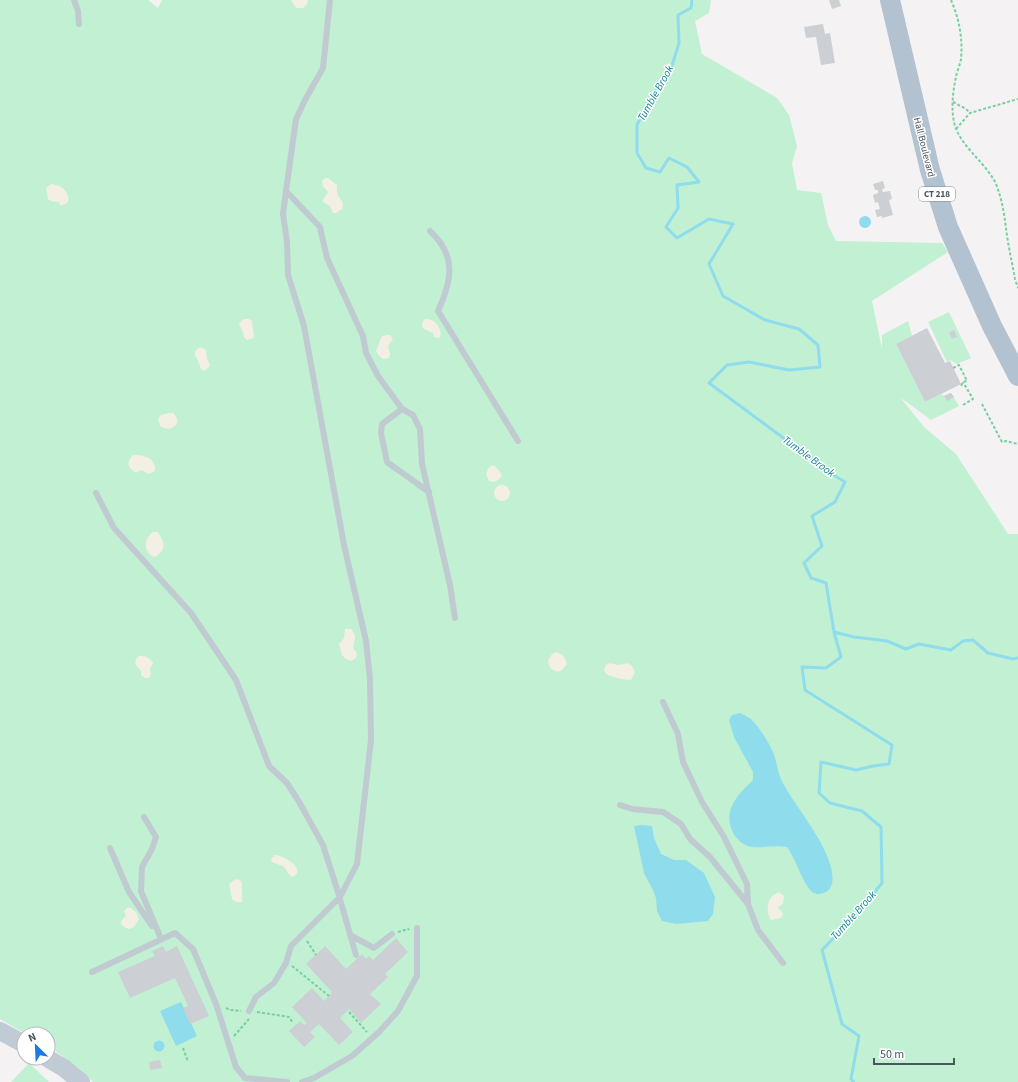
<svg xmlns="http://www.w3.org/2000/svg" width="1018" height="1082" viewBox="0 0 1018 1082" font-family="'Source Sans 3',sans-serif">
<style>
.green{fill:#c2f0d2}
.sand{fill:#f4efe4}
.water{fill:#8fdced}
.lines{fill:none;stroke-linecap:round;stroke-linejoin:round}
.stream{stroke:#8fdced;stroke-width:3}
.building{fill:#cccfd4}
.path{stroke:#79cfa2;stroke-width:2;stroke-dasharray:3 2;stroke-linecap:butt}
.lane{stroke:#c0cad1;stroke-width:6}
.secondary{stroke:#c0cbd5;stroke-width:18}
.primary{stroke:#b2c2d0;stroke-width:20}
.labels{text-anchor:middle;stroke-width:3;stroke-linejoin:round;paint-order:stroke}
.shield{fill:#fff;stroke:#808990;stroke-width:1}
.shield-label{font-size:9px;font-weight:bold;fill:#495660}
.street-label{font-size:10px;fill:#495660;stroke:#fff}
.water-label{font-size:11px;font-style:italic;fill:#0d8098;stroke:#fff}
</style>
<rect width="100%" height="100%" fill="#f4f2f2"/>
<path class="green" d="M0,0H148L158,8L162,0H711L709,13L695,21L702,54L777,98L789,115L797,146L792,163L797,190L821,193L828,225L836,241L942,243L948,252L872,301L882,349V335L908,321L912,336L896,344L925,402L942,394L944,396L951,393L959,406L931,420L900,397L924,427L956,454L1008,534H1018V1082H93L79,1068L48,1046V1034H26L0,1019Z
M949,312L971,358L957,364L950,360L947,362L928,322Z
M29,1063L49,1082H11Z"/>
<path class="sand" d="M291,0H308L307,4L303,8H296Z
M325,178H328L337,185V194L343,203L342,209L336,213H333L330,206L323,202V200L328,192L323,186L322,181Z
M51,184C54,185 58,185 61,187C69,192 73,205 60,205L59,202L51,201L48,199L46,188Z
M245,319H249L252,321L254,338L247,340L244,337L243,332L239,324L241,321Z
M425,319C435,319 439,325 441,334L439,338L434,337L433,333L424,329L422,326L423,321Z
M387,335H390L393,339L388,346L390,354L389,358L383,359L379,356L376,351L382,336Z
M201,347L206,350L207,359L210,365L208,368L204,371C200,368 200,367 199,363C196,356 190,352 201,347Z
M169,413H173C184,423 171,434 160,426L158,419L161,415Z
M133,455C144,455 156,458 155,471L149,474L141,470L136,473C127,467 126,463 133,455Z
M493,465L498,469L502,476C497,481 496,483 489,481L486,474L488,468Z
M494 493a8 8 0 1 1 16 0a8 8 0 1 1-16 0Z
M153,532H157C165,541 167,550 155,557C143,553 143,539 153,532Z
M345,629H351C358,637 354,639 353,648L357,653L356,658L351,661L346,659L342,655L339,644L344,638Z
M556,652C563,654 565,657 567,664L562,670L558,672L550,668L548,661L552,654Z
M139,656C144,655 151,659 153,663L150,669L151,675L149,678H145L141,675V671L135,664L136,659Z
M610,663L618,665L628,663L632,666L635,672L631,680C626,680 611,677 606,674L604,670L606,665Z
M275,855C284,855 308,870 292,877C288,874 288,872 285,868C282,865 276,864 272,862L271,859Z
M236,879L240,880L242,883C241,890 243,895 242,902H236L232,899L229,884Z
M779,892L784,896L783,904L778,907L779,909L782,912L783,915L781,918L771,920C765,910 767,896 779,892Z
M127,908H131L136,912L139,919L134,927L129,929C125,928 121,926 121,921L126,916L124,911Z"/>
<path class="water" d="M859 222a6 6 0 1 1 12 0a6 6 0 1 1-12 0Z
M740,713C744,715 748,717 751,719C759,727 768,741 773,752C777,761 777,770 781,779C793,806 838,853 832,884C830,892 819,897 812,892C802,882 796,859 787,847C775,845 764,848 753,847C735,845 724,822 732,806C737,795 744,789 753,780V772L734,737L729,720L732,715Z
M642,825L652,826L654,838L661,854L674,860H686L704,873L715,897L713,914L708,921L676,924L662,921L657,911L656,898L653,890L644,873L634,826Z
M181,1002L197,1036L176,1046L160,1011Z
M153.5 1046a5.5 5.5 0 1 1 11 0a5.5 5.5 0 1 1-11 0Z"/>
<g class="lines">
<path class="stream" d="M692,0L691,8L678,15L679,43L670,72L649,100L637,125V153L646,168L660,172L669,158L687,167L699,182L677,185L678,208L666,227L677,238L709,219L733,224L709,264L723,296L765,320L799,329L818,345L820,367L789,370L749,362L727,365L709,383L832,474L845,482L835,502L812,516L822,546L804,563L811,578L826,583L834,632L841,657L826,668L802,667L805,690L892,745L889,764L873,766L856,770L821,762L819,793L830,803L862,811L881,827L882,883L854,917L822,950L842,1024L859,1036L851,1079L854,1082
M834,632L854,637L887,641L906,649L919,644L951,650L963,641L973,640L988,653L1013,659L1018,658"/>
</g>
<path class="building" d="M829,0H839L841,6L832,9Z
M823,24L825,34L830,33L835,63L821,65L816,37L806,38L804,27Z
M883,181L885,188L882,189L883,192L890,191L892,199L889,200L893,215L882,218V216L877,217L875,210L880,209L878,202L875,203L873,195L878,193V190H875L873,184Z
M927,328L945,363L950,361L961,384L925,402L896,344Z
M954,330L957,337L952,339L949,333Z
M951,393L954,397L947,401L944,396Z
M396,938L408,952L385,974L388,977L370,994L381,1004L361,1023L349,1009L340,1018L353,1032L339,1045L319,1024L310,1032L315,1037L304,1047L289,1031L300,1021L304,1025L307,1023L292,1007L312,988L324,1001L332,992L306,964L325,946L346,969L362,954L366,959L369,956L373,960Z
M163,946L166,952L177,946L209,1016L190,1024L183,1008L188,1006L175,978L130,998L118,972L155,956L152,951Z
M160,1060L162,1068L150,1070L149,1062Z"/>
<g class="lines">
<path class="path" d="M951,0C959,18 963,39 961,59C960,65 957,71 956,77C953,90 951,108 954,122C959,146 985,161 996,184C1002,199 1004,213 1006,228C1008,245 1012,262 1015,279L1018,288
M953,102L966,109L970,113
M956,129L970,113L1018,99
M953,368L959,365L967,381L963,382L961,386
M982,404L1002,442L1006,441L1018,444
M963,405L973,399L963,382
M398,932L408,929L409,930
M307,941L316,955
M292,966L329,996
M226,1008L230,1010L241,1011
M257,1012L289,1017L293,1023
M349,1012L367,1032
M234,1036L249,1019
M183,1048L188,1062"/>
<path class="lane" d="M74,0L78,11L79,24
M330,0L323,68L305,100L296,119L286,191L320,227L327,258L363,336L366,353L378,376L402,409
M430,231C457,256 452,280 438,311L518,441
M429,492L387,462L381,433L382,424L402,409L413,415L420,429L422,464L450,585L455,618
M96,493L114,528L191,613L236,680L269,766L287,783L298,800L323,845L338,892L356,955
M663,702L678,734L683,762L702,802L724,837L747,884L748,904
M620,805L632,809L663,812L681,824L690,839L710,857L748,904L758,930L783,963
M144,817L156,837L152,849L142,867L141,891L161,939
M110,848L129,892L152,926
M350,935L374,948L392,934
M92,972L175,933L193,949L216,1004L236,1067L245,1078L287,1082
M249,1011L256,997L274,983L286,963L291,946L340,897L357,864L371,740L370,679L366,641L344,545L304,326L288,275L287,242L283,214L286,191
M302,1082L314,1078L352,1056L379,1032L398,1011L417,976V928"/>
<path class="secondary" d="M0,1031L24,1044
M47,1058L64,1068L81,1082"/>
<path class="primary" d="M890,0L930,170L948,227L992,326L1018,376"/>
</g>
<g class="labels">
<rect class="shield" x="919" y="187" width="36" height="14" rx="3"/>
<g class="shield-label">
<text x="937" y="197">CT 218</text>
</g>
<g class="street-label">
<text transform="translate(925 147) rotate(76)" y="4">Hall Boulevard</text>
</g>
<g class="water-label">
<text transform="translate(655 93) rotate(-61)" y="4">Tumble Brook</text>
<text transform="translate(809 456) rotate(36)" y="4">Tumble Brook</text>
<text transform="translate(853 915) rotate(-48)" y="4">Tumble Brook</text>
</g>
</g>
<g transform="translate(36 1046) rotate(336)"><circle r="19" fill="#ffffff" stroke="#b6bbbf"/>
<path d="M0-3L7 15L0 10L-7 15Z" fill="#1979e7"/>
<text y="-6" font-size="11" font-weight="bold" text-anchor="middle" fill="#495660">N</text>
</g>
<path d="M874 1058v6h80v-6" fill="none" stroke="#495660" stroke-width="2"/>
<text x="880" y="1058" font-size="12" fill="#495660" stroke="#ffffff" stroke-width="3" paint-order="stroke">50 m</text>
</svg>
